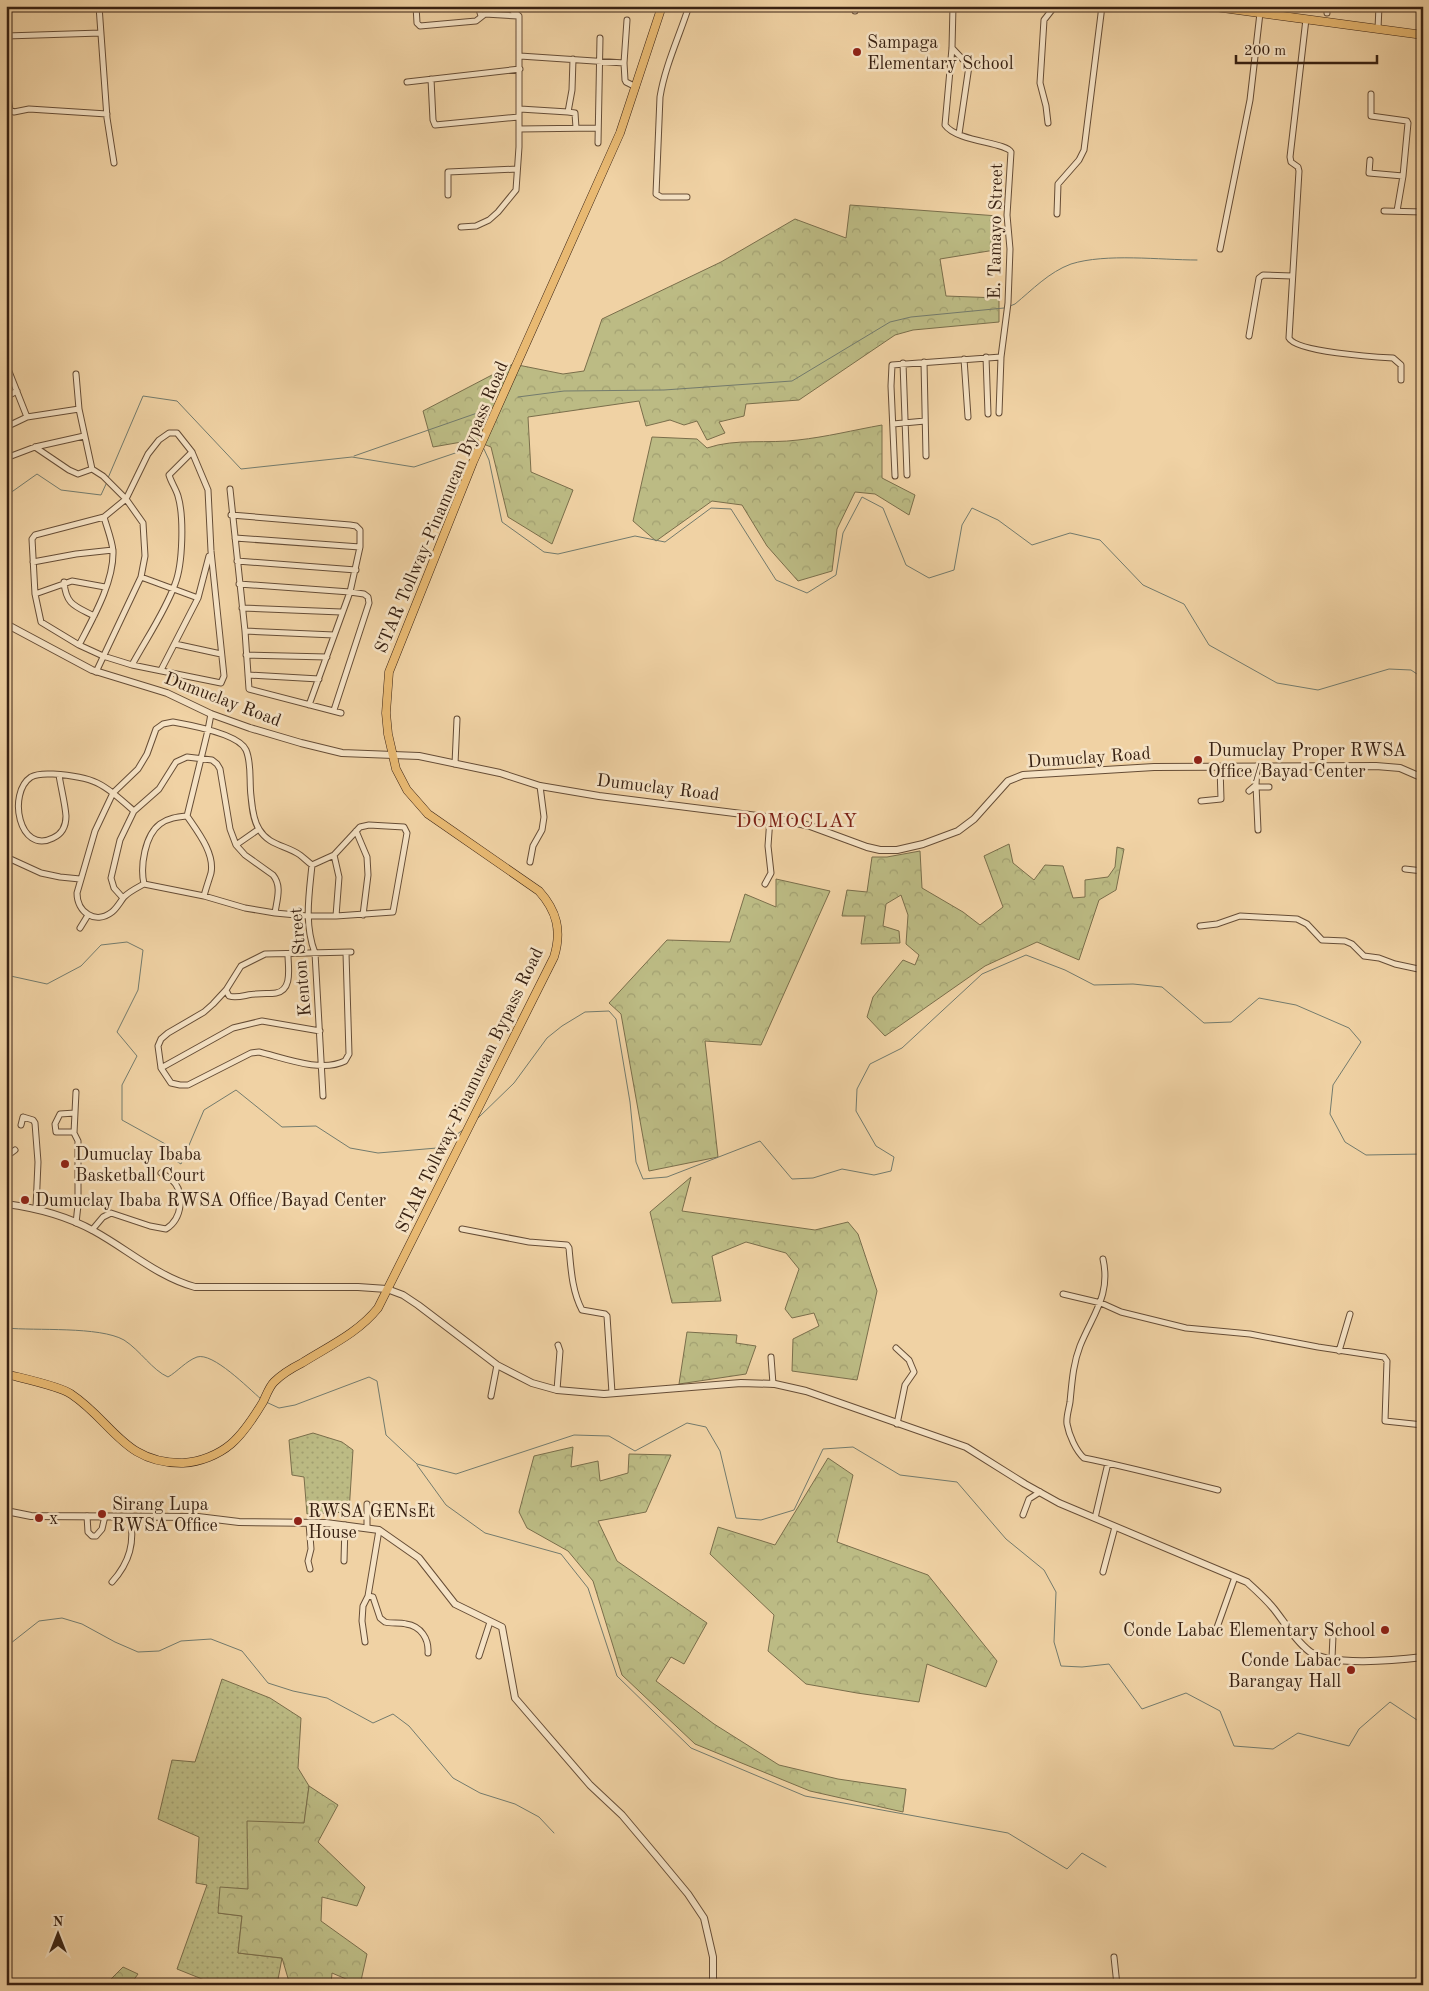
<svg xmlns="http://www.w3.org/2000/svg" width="1429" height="1991" viewBox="0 0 1429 1991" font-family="'Old Standard TT',serif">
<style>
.grass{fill:url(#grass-dots);stroke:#7a6e4b}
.forest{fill:url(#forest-crowns);stroke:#7a6e4b}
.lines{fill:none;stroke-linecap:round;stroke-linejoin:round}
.stream{stroke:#737b6d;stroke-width:1}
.minor-casing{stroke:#664d36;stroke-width:7}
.tertiary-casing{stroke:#664d36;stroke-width:8}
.primary-casing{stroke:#382112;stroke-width:9}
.minor{stroke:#f5e2c4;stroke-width:5}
.tertiary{stroke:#f5e2c4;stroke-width:6}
.primary{stroke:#e8b972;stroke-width:8}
.poi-dot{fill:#8f2418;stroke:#f5e2c4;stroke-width:2}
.labels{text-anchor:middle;stroke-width:5;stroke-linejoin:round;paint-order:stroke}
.poi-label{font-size:18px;fill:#382112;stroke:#f5e2c4;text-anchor:start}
.street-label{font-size:18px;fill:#382112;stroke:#f5e2c4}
.quarter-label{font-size:20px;letter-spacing:1px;fill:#7a1f14;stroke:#f5e2c4}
</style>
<defs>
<pattern id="grass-dots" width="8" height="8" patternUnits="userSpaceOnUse" patternTransform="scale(1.25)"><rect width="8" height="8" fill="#bcbb84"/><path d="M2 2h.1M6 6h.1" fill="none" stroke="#a2a071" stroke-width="1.8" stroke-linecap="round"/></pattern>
<pattern id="forest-crowns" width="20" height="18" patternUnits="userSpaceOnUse" patternTransform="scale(1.25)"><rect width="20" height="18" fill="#bcbb84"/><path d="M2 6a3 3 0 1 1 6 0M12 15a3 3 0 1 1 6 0" fill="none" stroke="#a2a071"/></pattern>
</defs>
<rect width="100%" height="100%" fill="#f0d2a4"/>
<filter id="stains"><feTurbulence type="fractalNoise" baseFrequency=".004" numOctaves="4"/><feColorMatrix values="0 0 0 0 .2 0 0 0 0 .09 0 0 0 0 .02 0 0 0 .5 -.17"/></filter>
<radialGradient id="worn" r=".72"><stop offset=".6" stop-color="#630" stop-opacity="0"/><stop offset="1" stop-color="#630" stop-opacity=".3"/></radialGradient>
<path class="grass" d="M313,1433L342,1442L353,1450L349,1512L307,1514L304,1477L292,1475L289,1440Z
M222,1679L270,1698L301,1718L298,1768L309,1786L304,1824L248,1889L218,1913L242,1916L238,1953L282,1958L277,1985H217L177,1969L207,1885L196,1883L199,1837L158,1819L172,1760L195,1762Z"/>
<path class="forest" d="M850,205L998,216L1001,249L940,259L946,296L999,298V322L913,330L895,335L799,400L746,404L744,416L719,422L725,433L707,440L697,421L684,425L670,420L646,426L639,401L528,417L531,472L573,490L552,544L508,517L491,447L473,440L433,447L423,411L513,364L563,374L584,371L602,319L721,262L795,219L846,238Z
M882,425V478L915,495L909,515L875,494L855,492L837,529L832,571L798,581L767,546L742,505L712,501L656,541L633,521L652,437L697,439L707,448C736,438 768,444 798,440C826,437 854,430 882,425Z
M1009,844L1013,863L1034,880L1045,865L1063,866L1073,898L1085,897V880L1108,877L1115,867L1117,847L1124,849L1116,890L1099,900L1079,960L1037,942L985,966L885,1036L867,1017L873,997L903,960L915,965L919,955L906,944L908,915L901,895L886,904L883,926L899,931L900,943L861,944L865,916H842L847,890L867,892L872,857H887L920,851L922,888L963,912L980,925L1003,907L984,856Z
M776,879L830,891L761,1045L705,1041L718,1157L649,1171L621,1014L609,1003L667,940L730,942L745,894L776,907Z
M691,1177L682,1211L815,1230L848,1222L858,1234L877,1291L857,1380L792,1371L793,1339L819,1326L814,1313L792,1318L785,1309L799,1269L786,1253L746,1242L712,1256L721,1301L672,1303L650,1212Z
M687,1332L737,1335L736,1343L756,1346L746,1374L679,1384Z
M573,1447L571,1467L598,1461L600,1481L628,1473L629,1454L671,1455L646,1512L598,1521L617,1561L707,1623L684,1664L671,1657L656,1681L714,1724L779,1765L838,1779L906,1789L903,1812L810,1791L695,1744L622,1675L593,1581L568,1551L527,1528L519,1512L534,1456Z
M828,1458L853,1475L837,1542L928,1575L997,1661L986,1687L927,1664L919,1702L857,1693L806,1684L768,1651L774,1615L710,1554L718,1527L775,1545Z
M309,1786L338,1805L318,1842L365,1887L357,1906L322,1897L321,1921L367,1954L360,1985L332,1973L331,1985H290L282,1958L238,1953L242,1916L218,1913L220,1887L248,1889L247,1821L304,1823Z
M123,1967L138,1974L130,1985H105Z"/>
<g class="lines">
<path class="stream" d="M1010,306L1015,304C1032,290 1049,272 1071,264C1106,253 1160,260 1197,260
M518,397L564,391L664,390L792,381L890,322L911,317L1004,308
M483,447L489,460L502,522L544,552L558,554L635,536L665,542L711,508L731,509L776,580L807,593L836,575L843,533L862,497L883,508L906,565L929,578L954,570L962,525L972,508L998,520L1032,545L1070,533L1100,540L1143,585L1184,604L1209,645L1277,683L1318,690L1389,669L1411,670L1423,678
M354,456L483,411
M108,478L143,396L177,401L241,469L352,457L414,467L476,446
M6,496L37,474L61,490L101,495L107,482
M6,975L47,984L81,966L101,945L127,942L143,950L138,990L117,1032L137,1056L122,1085V1120L169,1146V1157L181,1164L204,1110L236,1090L282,1127L316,1126L350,1148L378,1153L437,1148L463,1130
M477,1119L514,1083L547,1038L562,1026L585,1012L609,1011L616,1019L630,1102L636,1162L643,1179L667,1177L760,1141L792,1179L813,1178L842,1169L874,1175L891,1171L894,1157L876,1146L856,1111L857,1089L870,1064L902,1048L982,974L1026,955L1065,970L1094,985L1133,984L1162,987L1204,1023L1231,1022L1259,998L1296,1005L1349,1028L1361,1042L1333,1085L1330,1114L1345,1142L1366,1155L1423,1154
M6,1328C36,1331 99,1326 124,1340C141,1351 152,1370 168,1377C177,1372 186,1361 197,1357C213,1352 248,1388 261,1399
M266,1402L279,1408L295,1405L369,1377L377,1381L386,1435L417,1464L456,1474L574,1435L609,1436L635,1451L687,1423L706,1427L720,1451L736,1518L761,1520L794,1510L823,1449L853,1447L900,1475L957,1482L1006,1539L1044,1570L1056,1592L1054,1642L1061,1666L1082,1667L1109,1664L1142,1709L1186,1693L1220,1711L1234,1746L1273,1749L1298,1733L1349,1746L1359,1729L1390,1702L1423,1724
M417,1465L446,1505L485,1533L561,1554L588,1588L617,1676L691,1748L805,1796L1008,1833L1067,1869L1082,1853L1106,1867
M6,1647L39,1621L62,1618L82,1624L115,1642L138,1652L159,1651L181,1641L211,1639L242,1651L268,1683L293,1691L327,1698L373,1723L393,1714L409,1726L453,1778L480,1793L515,1804L539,1817L554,1833"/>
<g class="minor-casing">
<path id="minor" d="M99,6L107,118L114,163
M416,6L417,23L420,26L476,21L485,14L518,16
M478,6L481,16
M953,6L952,48L945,125C957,142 1006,142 1011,152L1007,215L1010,249L1008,303L1001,357L999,413
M416,9L444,6
M855,11V6
M1327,13V6
M1306,19L1290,157L1291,162L1298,167L1299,171L1289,338C1296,352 1375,357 1393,358L1401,365V380
M627,20L624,63L625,80L626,82L636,87
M1378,29L1379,6
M6,36L101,33
M952,48L969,66L959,134
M520,56L624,63
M431,79L433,120L435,125L519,117
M407,82L520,69
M6,83L10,110L14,112L29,109L107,114
M1371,94V116L1407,121L1408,123L1403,176L1397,211
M520,109L568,112L572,90L573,59
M568,112L575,113L576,128
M1048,123L1046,106L1040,83L1044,20L1055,6
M519,129L598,128
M598,143L600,38
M1370,160L1369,173L1403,176
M448,195V172L517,169
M687,197H661L656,194L660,97C665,66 679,37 689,6
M1384,211L1423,212
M1057,214L1058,184L1079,160L1084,150L1102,6
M461,227L476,226L489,220L498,212L516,190L519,147V16L513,11L514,6
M1220,249L1250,100L1260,13
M6,328L8,369L27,417
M1249,336L1259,278L1263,275L1292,276
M986,357L988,414
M964,359L968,417
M924,362L926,456
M903,363L907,475
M76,374L79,409L92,469L103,476L126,499L143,523L145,556L141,577L96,672
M6,397L17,391
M893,424L925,421
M6,427L27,417L79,409
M169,433H177L192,452L208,490L211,551L224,676L221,683L132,665L103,656L79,645L41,622L35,594L32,539L35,535L104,517L126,499L148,454L159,440Z
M35,447L69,470L78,474L92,469
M6,458L35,447L84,436
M895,476L891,386L892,365L1001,357
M230,489L245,631L249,689L341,713
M231,515L350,525L356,526L360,530V547L350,592L309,705
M235,538L360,547
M237,561L356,570
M33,562L76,554L113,550
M141,577L198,598
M64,582C66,605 75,606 94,616
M239,584L350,592L364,594L368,597L369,603L334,710
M35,594L72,581L105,587
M242,608L341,612
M245,631L334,635
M175,644L221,654
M79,645C93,618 114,582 113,551C112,540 107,528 104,517
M246,655L327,657
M132,665C146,639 165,612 175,584C183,564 184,516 178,496C176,489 171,482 169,475L192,452
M161,670L198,598L209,556
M248,675L319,679
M173,722C190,725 239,734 246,750C252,764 249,781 251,796C252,806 253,820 259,829C269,846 286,845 300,855C304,858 308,862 312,865L334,855L360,827L369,825L404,827L407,833L393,912L336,916H307L275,913L245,908L204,896L144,884C137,888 130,891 124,897C120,902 117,908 112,912C95,925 77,912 77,893L95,831L113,793L138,769L147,754L156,729L163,724Z
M455,764L457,719
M59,775C61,788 65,803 66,816C66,826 62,834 53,838C19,855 7,793 31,777C38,773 46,774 53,774C96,777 102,783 134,811
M1256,785L1258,830
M1257,787H1269
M1249,791L1256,785L1257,766
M1201,801L1221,799L1220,767
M187,816L208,730L211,714
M187,816C197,831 215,853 211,873C209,880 206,888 204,896
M356,831L367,857L368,875L363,915
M236,845L259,829
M334,855L339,877L336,916
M6,857L41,873L60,877L80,879
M530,862L533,846L542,830L544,817L540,786
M312,865C309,895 304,924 315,953L323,1096
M1405,869L1423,871
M144,884C140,866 145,835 160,824C168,818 178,817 187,816
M765,884L771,873L768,846L770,818
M123,898L114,888L111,878L120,840L134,811L159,789L176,762L187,757L212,760L217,764L220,769L230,829L236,845L245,855L273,875C282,886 277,899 275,913
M1200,926L1217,924L1240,916L1297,919L1307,924L1322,940L1345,941L1352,944L1364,956L1379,958L1395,964L1423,970
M80,928L88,915
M346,953L349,1054L345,1061C321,1073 284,1058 259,1052L251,1053L188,1085H180L171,1083L161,1068L158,1046L161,1039L168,1033L204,1012L213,1004L226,990L241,966L265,954L351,952
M226,990L229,996C238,999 247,994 256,994C263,993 270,994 276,993C293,990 288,967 288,955
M161,1068L233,1028L262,1021L320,1031
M21,1125L23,1117L33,1120L35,1123L38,1162L36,1208
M74,1132H56L55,1124L60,1114L75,1113
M6,1152L11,1153L15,1150
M76,1223L78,1205V1141L74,1133L76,1092
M462,1229L529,1242L567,1245L569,1248C571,1269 572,1291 582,1310L605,1314L607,1316L612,1393
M92,1230L103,1217L111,1213L150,1226L166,1229C182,1219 186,1192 171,1179C169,1177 164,1175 161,1173
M1103,1259C1111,1295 1093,1314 1080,1346C1073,1364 1072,1382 1070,1402C1069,1409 1066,1417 1067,1424C1069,1435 1076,1451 1084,1458C1129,1467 1173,1479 1218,1490
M1063,1294L1101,1303L1121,1312L1186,1328L1250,1334L1318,1347L1384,1357L1387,1361L1385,1421L1423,1425
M896,1348L909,1360L914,1372L905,1385L897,1424
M1339,1351L1350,1314
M771,1357L773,1384
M557,1390L560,1351L558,1345
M491,1396L497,1365
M1023,1515L1029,1499L1040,1492
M87,1516L88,1532L92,1536H96L102,1529L105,1516
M1095,1518L1108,1463
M309,1523L311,1549L308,1561L310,1569
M367,1528V1504
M344,1561L345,1525
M1103,1572L1115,1527
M112,1582C130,1562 135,1542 130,1517
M368,1596L373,1597L380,1618L385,1622C392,1624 399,1622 406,1624C421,1626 429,1639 428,1653
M1215,1633L1235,1577
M365,1642L362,1621L363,1606L368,1596L379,1530
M479,1656L490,1622
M1332,1658L1333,1636
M1114,1957L1117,1985"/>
</g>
<g class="tertiary-casing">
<path id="tertiary" d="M6,624L92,670L167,693L211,714L250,728L301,743L342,753L419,756L500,773L540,786L599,796L774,818L810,826L867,847L880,850H897L923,844L958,831L974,819L1008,781L1023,775L1154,767L1376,766L1400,768L1423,778
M6,1204C37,1208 67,1216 94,1231C127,1249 158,1277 195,1287H358L387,1289L403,1295L418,1305L497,1365L532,1383L557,1390L604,1394L741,1383L775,1384L806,1391L966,1447L1025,1484L1059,1503L1247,1582C1257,1591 1266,1599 1274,1609C1285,1623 1295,1640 1309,1651C1328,1667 1398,1660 1423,1657
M6,1511L31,1516L198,1517L239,1522L326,1523L379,1530L419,1558L455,1604L502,1627L515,1698L590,1785L622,1815L654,1853L688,1894L704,1918L713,1957V1985"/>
</g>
<g class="primary-casing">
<path id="primary" d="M1208,6L1423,35
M6,1374C21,1378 60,1386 71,1394C113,1422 124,1464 183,1463C200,1462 218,1455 231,1444C244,1433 254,1417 263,1402C266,1396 269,1387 274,1382C282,1374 292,1368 302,1363C329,1346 358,1333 378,1308L554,957C562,931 557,911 539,891L428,814L407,790L396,769L388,734L386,713L389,672L473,462L620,133L662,6"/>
</g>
<use href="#minor" class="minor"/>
<use href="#tertiary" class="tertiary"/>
<use href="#primary" class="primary"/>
</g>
<g class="poi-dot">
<circle cx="857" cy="52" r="5"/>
<circle cx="1198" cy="760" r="5"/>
<circle cx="65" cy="1164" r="5"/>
<circle cx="25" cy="1200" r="5"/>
<circle cx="102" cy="1514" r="5"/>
<circle cx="39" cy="1518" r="5"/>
<circle cx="298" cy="1521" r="5"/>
<circle cx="1385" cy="1630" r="5"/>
<circle cx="1351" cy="1670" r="5"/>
</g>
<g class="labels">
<g class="poi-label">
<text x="867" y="48">Sampaga<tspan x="867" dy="21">Elementary School</tspan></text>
<text x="1208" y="756">Dumuclay Proper RWSA<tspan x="1208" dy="21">Office/Bayad Center</tspan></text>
<text x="75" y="1160">Dumuclay Ibaba<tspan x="75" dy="21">Basketball Court</tspan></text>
<text x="35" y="1206">Dumuclay Ibaba RWSA Office/Bayad Center</text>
<text x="112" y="1510">Sirang Lupa<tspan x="112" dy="21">RWSA Office</tspan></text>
<text x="308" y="1517">RWSA GENsEt<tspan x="308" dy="21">House</tspan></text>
<text x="49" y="1524">x</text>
<text x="1375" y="1636" text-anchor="end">Conde Labac Elementary School</text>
<text x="1341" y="1666" text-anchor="end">Conde Labac<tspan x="1341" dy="21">Barangay Hall</tspan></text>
</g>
<g class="street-label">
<text transform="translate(995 231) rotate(-89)" y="6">E. Tamayo Street</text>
<text transform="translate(441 507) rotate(-67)" y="6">STAR Tollway-Pinamucan Bypass Road</text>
<text transform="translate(223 699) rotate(21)" y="6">Dumuclay Road</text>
<text transform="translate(1089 757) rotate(-4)" y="6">Dumuclay Road</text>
<text transform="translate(658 787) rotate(7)" y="6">Dumuclay Road</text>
<text transform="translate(300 962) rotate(-95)" y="6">Kenton Street</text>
<text transform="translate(469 1090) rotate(-64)" y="6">STAR Tollway-Pinamucan Bypass Road</text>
</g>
<g class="quarter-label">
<text x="797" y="827">DOMOCLAY</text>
</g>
</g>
<rect width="1429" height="1991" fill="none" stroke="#f0d2a4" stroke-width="25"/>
<rect x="8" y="8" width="1414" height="1976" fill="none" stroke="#382112" stroke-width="2.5"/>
<rect x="12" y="12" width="1404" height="1966" fill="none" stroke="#382112"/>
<g transform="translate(58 1934)" stroke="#f5e2c4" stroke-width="4" paint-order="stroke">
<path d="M0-4L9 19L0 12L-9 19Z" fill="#382112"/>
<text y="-8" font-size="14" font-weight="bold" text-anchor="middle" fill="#382112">N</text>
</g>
<path d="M1236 55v8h141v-8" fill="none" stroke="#382112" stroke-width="2.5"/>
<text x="1244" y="55" font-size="15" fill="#382112" stroke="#f5e2c4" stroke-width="4" paint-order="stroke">200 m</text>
<rect width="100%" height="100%" filter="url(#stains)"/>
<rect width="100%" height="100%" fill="url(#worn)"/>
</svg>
